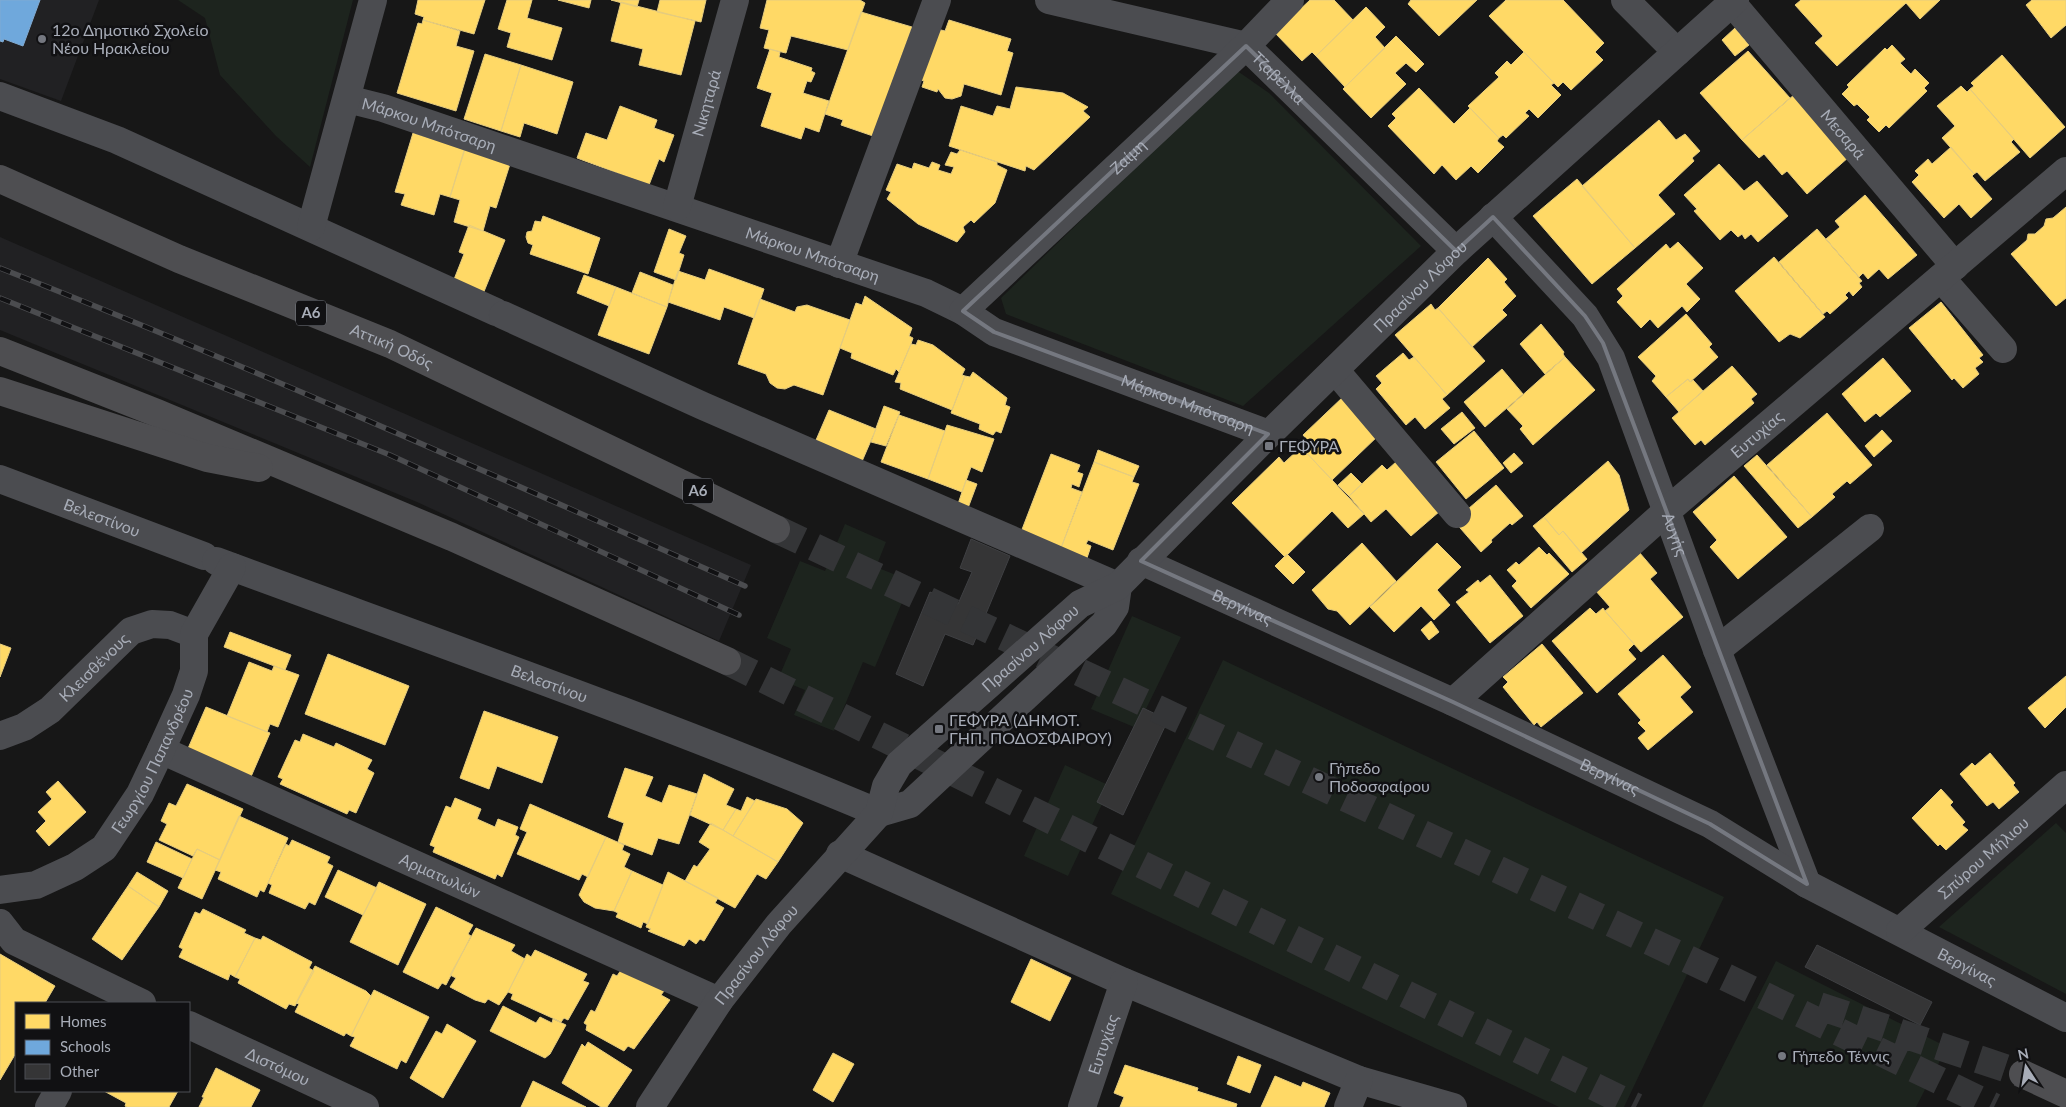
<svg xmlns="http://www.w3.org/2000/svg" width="2066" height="1107" viewBox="0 0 2066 1107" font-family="Lato,sans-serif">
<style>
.built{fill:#212123}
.green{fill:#1d241e}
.homes{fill:#ffd966;stroke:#e5cc7f}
.schools{fill:#6fa8dc;stroke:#80aad1}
.building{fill:#353536;stroke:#3f4043}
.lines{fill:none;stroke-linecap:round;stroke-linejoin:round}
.highway-tunnel{stroke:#343537;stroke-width:28;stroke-dasharray:28 14;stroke-linecap:butt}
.minor{stroke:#4b4c50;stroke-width:28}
.highway{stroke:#4e4e51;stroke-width:28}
.rail-casing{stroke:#4b4c4f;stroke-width:5.5}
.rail{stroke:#111113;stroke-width:4;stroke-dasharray:11;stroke-linecap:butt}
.marked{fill:none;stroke:#757880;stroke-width:4;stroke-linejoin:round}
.poi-dot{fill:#757880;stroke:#111113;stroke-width:2}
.labels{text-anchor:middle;stroke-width:5;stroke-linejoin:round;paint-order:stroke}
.shield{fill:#111113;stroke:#7b7e86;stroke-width:1}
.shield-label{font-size:15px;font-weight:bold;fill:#a8adb8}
.poi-label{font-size:16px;fill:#a8adb8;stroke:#111113;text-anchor:start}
.street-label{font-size:16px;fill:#a8adb8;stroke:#111113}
</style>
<rect width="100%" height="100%" fill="#171717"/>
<path class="built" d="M0,0H99L61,101L0,79Z
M0,237L751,565L719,641L417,502L0,330Z"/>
<path class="green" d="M178,0H353L310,167L276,136L220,75L205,18Z
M1236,70L1269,93L1421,246L1243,406L1006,314L1001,298Z
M845,524L886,542L876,567L911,581L875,667L863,662L834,731L794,715L805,690L778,679L791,649L767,638L800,561L825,571Z
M1132,616L1181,637L1146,709H1142L1134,727L1091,709Z
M1223,660L1724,897L1624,1107H1559L1111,894Z
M1065,765L1106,784L1102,804L1068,876L1024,856Z
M2056,823L2066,833V994L1939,927Z
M1776,961L1947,1047L1916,1107H1702Z"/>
<path class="homes" d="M418,0H485L474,34L423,20L424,17L415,14Z
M507,0H532L527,18L562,28L552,60L507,47L511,33L498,29Z
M558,0H591L589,8Z
M611,0H639L637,7Z
M660,0H706L701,22L657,12Z
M767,0H860L865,3L848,50L791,36L786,53L764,48L769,30L760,28Z
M1310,0H1334L1353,20L1316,56L1312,52L1302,61L1275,33Z
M1411,0H1477L1439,36L1408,4Z
M1506,0H1563L1604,43L1595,52L1603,60L1571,90L1563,82L1558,87L1489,16Z
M1801,0H1940L1920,19L1906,3L1837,66L1815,43L1823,36L1795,5Z
M2032,0H2066V25L2051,38L2026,5Z
M621,2L695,21L681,75L639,65L643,49L611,41Z
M1366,7L1385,27L1375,37L1385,48L1345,87L1316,56Z
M861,12L912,27L873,136L841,125L843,120L825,114Z
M423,20L460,31L456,46L474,51L456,111L397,93L418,23L422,24Z
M949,20L1011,39L1007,51L1013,53L1001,95L964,84L961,96L952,99L945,98L938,89L937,92L922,87L924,81L921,80L937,29L945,31Z
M1735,28L1749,45L1735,56L1722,40Z
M1396,36L1424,64L1416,72L1406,63L1395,73L1406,84L1371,118L1343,89Z
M1892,45L1905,59L1900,63L1911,74L1915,69L1929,83L1924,88L1927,91L1889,128L1886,125L1879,132L1867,120L1870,117L1857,104L1854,106L1842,94L1849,87L1847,85L1885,48L1887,50Z
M770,49L780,52L779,57L812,68L811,71L815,73L811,82L807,81L803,93L829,101L819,132L805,127L801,139L761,126L772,93L757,88Z
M1748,51L1790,98L1742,140L1700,93Z
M1524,52L1554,83L1551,85L1561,95L1538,118L1529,109L1525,113L1529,116L1506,138L1503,135L1499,138L1468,106L1499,77L1495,73L1507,61L1511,65Z
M485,54L521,65L501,131L464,119Z
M2002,55L2065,127L2030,158L1970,89L1974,86L1971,83Z
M521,65L573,82L557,134L524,123L520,137L501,131Z
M1961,86L1967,92L1970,89L2014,139L2011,142L2020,152L1985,181L1977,172L1974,174L1942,138L1955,126L1937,106Z
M1016,87L1063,93L1088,107L1083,111L1090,117L1034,170L1026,166L1025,171L949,146L961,106L993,116L997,106L1010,109Z
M1419,88L1454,124L1470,108L1499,138L1497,141L1504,147L1478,173L1471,166L1456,180L1442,165L1434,174L1388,126L1396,118L1392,114Z
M1795,94L1850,156L1807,194L1787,171L1782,175L1764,154L1759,158L1742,140Z
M620,106L657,120L654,128L674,135L664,162L659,159L649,185L577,158L586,133L607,140Z
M1659,120L1676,140L1685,134L1700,151L1692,158L1694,161L1658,195L1675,214L1635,248L1582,186Z
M413,133L465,149L450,197L440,194L434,215L401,205L405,194L395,192Z
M466,144L511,161L496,208L490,206L483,231L454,222L460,200L450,197Z
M1951,147L1974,174L1972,176L1992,199L1971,218L1959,204L1944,218L1912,182L1919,175L1915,171L1928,159L1932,164Z
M960,150L997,162V165L1007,170L995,203L974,223L971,220L963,227L965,232L957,242L918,224L887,199L891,192L886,190L897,164L912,169L914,163L929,168L932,162L940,165L938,170L951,174L954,167L945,165L951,152L957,154Z
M1719,164L1744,191L1757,181L1788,216L1758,242L1751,234L1745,239L1742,234L1738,237L1731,230L1720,240L1694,211L1697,209L1684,195Z
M1577,179L1635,248L1592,284L1533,216Z
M1865,195L1917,255L1888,279L1879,269L1868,279L1863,273L1859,277L1826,239L1840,227L1835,221Z
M2066,207V298L2056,306L2011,254L2027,240L2028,234H2035L2044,226L2046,219L2053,218Z
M543,216L600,238L588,274L530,254L533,245L528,243L526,237L527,232L532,231L535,221L541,222Z
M469,225L505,240L483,294L453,282L464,254L459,252Z
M669,229L686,236L679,253L684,255L676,280L654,272Z
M1817,229L1862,281L1859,283L1862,287L1853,296L1849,291L1845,295L1848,298L1830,314L1827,311L1823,314L1779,262Z
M1678,242L1703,268L1686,284L1700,299L1687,312L1682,306L1658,328L1650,319L1641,328L1617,302L1623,296L1617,289L1666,244L1670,249Z
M1774,257L1825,317L1800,338L1790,334L1779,342L1735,291Z
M1488,258L1507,279L1504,282L1516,296L1502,310L1507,315L1472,347L1438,308Z
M709,269L764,289L754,318L724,307L720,320L668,302L678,271L705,280Z
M640,272L673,285L667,307L632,293Z
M584,275L616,287L609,306L577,293Z
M616,287L667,307L649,354L598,335Z
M865,296L912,328L909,336L913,338L911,344L899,372L896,369L893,375L851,358L852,353L840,348L856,303L862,305Z
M760,299L795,312L797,307L807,305L850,320L823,395L794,385L785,389L777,388L770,383L766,374L738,364Z
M1941,302L1983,355L1979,358L1983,362L1975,368L1979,374L1963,388L1954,378L1952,380L1909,328Z
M1431,304L1435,310L1438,308L1485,361L1447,395L1395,335Z
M1686,314L1712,344L1709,347L1718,357L1690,382L1688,379L1666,397L1652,381L1656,376L1638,357Z
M1541,324L1564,352L1563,354L1565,357L1545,374L1520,344Z
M918,340L933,345L965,369L962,375L965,376L952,410L900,389L901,383L895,382L911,344L916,345Z
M1403,353L1409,360L1414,357L1447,395L1442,399L1450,408L1425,429L1415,417L1406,425L1376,389L1382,383L1376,376Z
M1565,357L1595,390L1533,445L1520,429L1523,426L1507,409Z
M1883,358L1911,391L1880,417L1876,413L1865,422L1842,394Z
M1732,366L1757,394L1751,399L1754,403L1705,445L1701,440L1695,445L1672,418Z
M1502,369L1523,394L1485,427L1464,402Z
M973,372L1007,398L1005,405L1010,407L1001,433L996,431L993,435L979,429L980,424L951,413L965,376L970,377Z
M1688,379L1690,382L1693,380L1703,391L1679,412L1666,397Z
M1344,396L1380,434L1332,480L1301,447L1308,441L1303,435Z
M884,406L900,412L886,446L871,442Z
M829,410L876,429L860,466L813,447Z
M1462,412L1475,428L1454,444L1441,429Z
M1827,413L1872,465L1850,484L1847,481L1832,494L1835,497L1812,517L1767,465Z
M899,415L945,431L928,479L881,462Z
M947,425L994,439L982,472L971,467L962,492L928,479Z
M1882,430L1892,441L1874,457L1865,446Z
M1474,431L1504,468L1466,499L1436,462Z
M1301,447L1364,514L1348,528L1332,511L1285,557L1232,503L1279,457L1284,463Z
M1098,450L1139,466L1134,477L1094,462Z
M1514,453L1523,463L1511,473L1503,463Z
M1051,454L1080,465L1077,472L1083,474L1079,487L1072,484L1071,488L1082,492L1061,548L1021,532Z
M1757,455L1812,517L1798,528L1744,466Z
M1608,461L1619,475L1629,510L1581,553L1563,531L1559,535L1544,517Z
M1094,462L1134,477L1132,482L1139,484L1113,550L1088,540L1086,544L1091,546L1087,558L1061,548Z
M1396,462L1440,511L1411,536L1386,509L1371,522L1349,496L1382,465L1387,470Z
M1351,473L1362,484L1349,496L1338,485Z
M1734,476L1787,537L1738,579L1710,547L1717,540L1693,512Z
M966,480L977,484L968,508L958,504Z
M1496,485L1523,516L1512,525L1510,523L1491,540L1492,542L1481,552L1454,521Z
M1544,517L1559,535L1563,531L1587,559L1572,572L1533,526Z
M1362,543L1396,581L1350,625L1337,611L1328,609L1312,590Z
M1437,543L1461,567L1437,590L1450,605L1434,620L1421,606L1394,632L1370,607Z
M1539,547L1547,555L1549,553L1569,574L1531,608L1512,586L1517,581L1507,570L1516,562L1519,565Z
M1639,552L1657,573L1650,579L1683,617L1641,652L1605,611L1610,607L1595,590Z
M1287,554L1305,572L1293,584L1275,566Z
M1490,575L1523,616L1490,643L1456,602L1469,592L1466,590L1478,580L1480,583Z
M1590,608L1596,614L1603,608L1605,611L1634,644L1628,650L1636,659L1597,693L1552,641Z
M1431,621L1439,632L1429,640L1421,630Z
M230,632L291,655L285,670L224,647Z
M0,644L11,648L0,677Z
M1542,644L1583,693L1541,727L1537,722L1534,725L1503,687L1508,682L1503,677Z
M328,654L409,686L385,745L305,714Z
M1663,655L1691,687L1680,697L1693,712L1648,750L1638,738L1646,731L1638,723L1641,720L1618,694Z
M249,662L272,671L274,666L299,675L278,727L270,724L267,732L227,716Z
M2066,676V707L2045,728L2028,708Z
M206,707L270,733L250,779L186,753Z
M484,711L558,737L542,783L497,766L489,789L460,778Z
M303,734L334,747L336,743L372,760L367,769L374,773L356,813L349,810L347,814L280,784L283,779L278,777L295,740L300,742Z
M1990,753L2015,783L2013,785L2019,792L1999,809L1993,802L1987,806L1960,774L1972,763L1975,766Z
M625,768L653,777L645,796L662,803L669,785L697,794L679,844L658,838L652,855L618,842L624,823L608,817Z
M704,774L734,789L726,805L736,809L723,830L690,815Z
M58,781L86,812L49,846L36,831L46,821L38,812L52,799L46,792Z
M187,784L243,809L220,860L197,849L193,856L159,840L167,824L161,821L169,803L176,806Z
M1941,789L1953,802L1950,805L1965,822L1962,825L1968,830L1946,850L1940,844L1938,846L1912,818Z
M747,797L755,801L733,836L723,830L736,809L741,811Z
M455,798L481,809L477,819L495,827L498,819L518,827L515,835L519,837L502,877L497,874L495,879L433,852L435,847L430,845L446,806L451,808Z
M756,799L787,809L803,823L778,862L733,836Z
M530,804L606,837L588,877L582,874L579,880L517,854L527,832L520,829Z
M239,816L288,838L264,892L260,890L257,897L218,879L221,872L215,870Z
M711,823L778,862L766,879L757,874L735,908L685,881L694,865L697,867L710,849L699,842Z
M606,837L624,845L622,850L630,854L624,867L632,871L614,911L595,908L584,902L579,895Z
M292,840L330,857L327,863L333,866L315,905L309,902L305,909L269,893L272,885L268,883L286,844L289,846Z
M156,842L192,859L183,878L147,862Z
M197,849L220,860L202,899L178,888Z
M338,870L377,888L363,915L325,897Z
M632,871L663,885L648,924L643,922L641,928L616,917L618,913L614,911Z
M137,872L168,891L159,907L128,886Z
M668,872L718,898L715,903L724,908L704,941L700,939L696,944L689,939L684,946L648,931L651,929L646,927Z
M379,882L426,904L398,965L350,942Z
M128,886L159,907L122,960L92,939Z
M436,907L473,925L468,934L471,936L446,985L442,983L438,989L403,972Z
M203,909L246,930L244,933L255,938L235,977L230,974L228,980L179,957L183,949L179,947L195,912L200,914Z
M476,928L515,945L511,951L525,959L508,992L499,1005L488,999L485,1003L475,1000L450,987L456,978L450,975Z
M263,936L312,962L309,968L314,971L295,1006L289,1004L286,1009L238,983L240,979L235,977L255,938L261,940Z
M535,950L587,974L583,981L589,983L568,1020L564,1018L561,1022L511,999L513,994L508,992L527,954L531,957Z
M0,954L55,986L45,1003H16V1053L0,1080Z
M1031,959L1071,978L1050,1021L1011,1002Z
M315,966L366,991L371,996L351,1036L346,1033L344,1036L295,1012L299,1004L296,1003Z
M621,970L664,991L661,995L670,1000L634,1049L628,1046L624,1051L586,1030L587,1025L584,1023L591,1010L595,1012L613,974L617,976Z
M374,990L429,1017L406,1063L401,1060L397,1069L350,1046L355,1037L351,1036Z
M503,1006L536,1023L540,1017L552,1023L553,1019L566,1025L550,1054L545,1058L490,1031Z
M447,1024L476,1041L443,1098L410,1078L436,1031L442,1034Z
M588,1042L632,1070L607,1107H601L562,1083L582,1044L585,1047Z
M833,1053L854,1064L833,1102L813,1090Z
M1238,1056L1261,1065L1250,1093L1227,1084Z
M1125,1065L1198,1088L1197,1091L1237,1104L1236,1107H1120L1124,1097L1114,1093Z
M216,1068L260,1090L251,1107H199L204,1097H202Z
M1275,1076L1301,1087L1303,1082L1330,1093L1324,1107H1261Z
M533,1081L586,1107H521Z
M104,1091H178L169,1107H127L125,1106L126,1103Z"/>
<path class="schools" d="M0,0H40L23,46L4,39L3,42L0,41Z"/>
<path class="building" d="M971,539L1010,556L973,645L945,634L923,686L896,674L930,592L958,604L972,572L960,568Z
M1143,708L1168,720L1123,815L1097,802Z
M1817,945L1932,1002L1920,1025L1805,967Z"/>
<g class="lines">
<path class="highway-tunnel" d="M776,529L1711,970L1994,1107
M727,661L1636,1107
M1819,1006L2023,1074"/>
<g class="minor">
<path id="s1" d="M1049,0L1246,46L1456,251"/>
<path d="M1625,0L1677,52"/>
<path id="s2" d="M1732,3L1955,266"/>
<path d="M0,96L117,140L496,312"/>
<path id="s3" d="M347,99L383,108L926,293L963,311L994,332L1269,434"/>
<path id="s4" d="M677,207L735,0"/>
<path id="s5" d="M1493,217L1585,316L1611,358L1717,650L1807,884"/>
<path d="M311,227L373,0"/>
<path d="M839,264L937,0"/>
<path d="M1941,278L2003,349"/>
<path id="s6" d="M963,311L1246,46L1290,0"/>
<path d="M503,315L703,406L1118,586"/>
<path d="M1335,370L1457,514"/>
<path id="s7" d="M0,479L204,556"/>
<path id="s8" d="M216,561C438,643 661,721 879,813"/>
<path id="s9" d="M1141,561L1453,702L1710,824L1807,884L2066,1018"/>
<path d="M1717,650L1870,528"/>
<path id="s10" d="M1453,702L1668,510L2066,171"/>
<path id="s11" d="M0,736L24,727L50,710L131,631L152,624L170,625L194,634"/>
<path id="s12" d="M161,750L719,1001"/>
<path d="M879,813L910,804L1104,624L1115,607L1118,586"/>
<path d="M840,854L1124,982L1359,1080L1453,1107"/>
<path id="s13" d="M0,890L36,885L75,867L104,848L140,794L161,750L186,695L194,671V634L232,567"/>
<path d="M0,923L14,941L142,1003"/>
<path id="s14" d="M1900,931L2066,785"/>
<path id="s15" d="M189,1025L365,1107"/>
<path d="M49,1107L58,1091"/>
<path id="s16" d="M650,1107L719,1001L779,924L879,813L886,786L899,764L1080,604L1118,586L1262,441L1456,251L1735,0"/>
<path id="s17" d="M1082,1107L1124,982"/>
<path d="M1348,1107L1359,1080"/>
</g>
<g class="highway">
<path id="s18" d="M0,179L179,259L390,344L776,529"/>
<path d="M0,351L157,413L452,537L727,661"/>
<path d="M0,391L207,458L259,468"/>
<path d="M2023,1074L2066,1094"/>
</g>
<g class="rail-casing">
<path id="rail" d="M0,268C251,367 498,477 745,586
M0,298L390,455L739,615"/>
</g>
<use href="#rail" class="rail"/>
</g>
<path class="marked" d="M1246,46L1456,251L1493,217L1585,316L1603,343L1807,884L1710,824L1453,702L1141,561L1268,434L994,332L963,311Z"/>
<g class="poi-dot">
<circle cx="42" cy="39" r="5"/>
<rect x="1264" y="441" width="10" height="10" rx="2.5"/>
<rect x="934" y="724" width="10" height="10" rx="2.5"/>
<circle cx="1319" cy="777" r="5"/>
<circle cx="1782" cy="1056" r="5"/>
</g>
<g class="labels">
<g class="shield">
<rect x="296" y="300.5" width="30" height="25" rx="4"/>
<rect x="683" y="478.5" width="30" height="25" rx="4"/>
</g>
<g class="shield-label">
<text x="311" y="318">Α6</text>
<text x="698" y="496">Α6</text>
</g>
<g class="poi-label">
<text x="52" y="36">12ο Δημοτικό Σχολείο<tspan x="52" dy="18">Νέου Ηρακλείου</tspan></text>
<text x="1279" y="452">ΓΕΦΥΡΑ</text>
<text x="949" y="726">ΓΕΦΥΡΑ (ΔΗΜΟΤ.<tspan x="949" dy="18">ΓΗΠ. ΠΟΔΟΣΦΑΙΡΟΥ)</tspan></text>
<text x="1329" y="774">Γήπεδο<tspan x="1329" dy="18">Ποδοσφαίρου</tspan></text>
<text x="1792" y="1062">Γήπεδο Τέννις</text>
</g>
<g class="street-label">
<text dy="6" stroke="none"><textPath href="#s1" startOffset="248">Τζαβέλλα</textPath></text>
<text dy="6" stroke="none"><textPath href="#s4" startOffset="108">Νικηταρά</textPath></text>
<text dy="6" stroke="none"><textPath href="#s3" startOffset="86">Μάρκου Μπότσαρη</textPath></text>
<text dy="6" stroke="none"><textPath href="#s2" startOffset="172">Μεσαρά</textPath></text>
<text dy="6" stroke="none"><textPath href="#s6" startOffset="226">Ζαίμη</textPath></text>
<text dy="6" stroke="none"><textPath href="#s3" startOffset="491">Μάρκου Μπότσαρη</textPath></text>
<text dy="6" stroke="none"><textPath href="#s16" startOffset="1136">Πρασίνου Λόφου</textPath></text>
<text dy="6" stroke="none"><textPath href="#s18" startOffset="426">Αττική Οδός</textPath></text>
<text dy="6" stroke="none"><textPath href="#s3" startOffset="896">Μάρκου Μπότσαρη</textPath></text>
<text dy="6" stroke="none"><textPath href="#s10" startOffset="405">Ευτυχίας</textPath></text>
<text dy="6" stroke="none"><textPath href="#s7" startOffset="109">Βελεστίνου</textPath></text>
<text dy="6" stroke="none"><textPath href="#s5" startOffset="372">Αυγής</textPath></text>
<text dy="6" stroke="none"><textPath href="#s9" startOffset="111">Βεργίνας</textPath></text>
<text dy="6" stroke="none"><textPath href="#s16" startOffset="602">Πρασίνου Λόφου</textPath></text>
<text dy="6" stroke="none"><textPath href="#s11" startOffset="118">Κλεισθένους</textPath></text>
<text dy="6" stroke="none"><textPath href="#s8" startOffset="355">Βελεστίνου</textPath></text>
<text dy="6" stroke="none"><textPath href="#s13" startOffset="214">Γεωργίου Παπανδρέου</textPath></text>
<text dy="6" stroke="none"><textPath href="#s9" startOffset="516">Βεργίνας</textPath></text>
<text dy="6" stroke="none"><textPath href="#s14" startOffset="111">Σπύρου Μήλιου</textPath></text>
<text dy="6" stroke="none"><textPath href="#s12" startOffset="306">Αρματωλών</textPath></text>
<text dy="6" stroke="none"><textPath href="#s16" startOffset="186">Πρασίνου Λόφου</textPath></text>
<text dy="6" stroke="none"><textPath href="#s9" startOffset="921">Βεργίνας</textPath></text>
<text dy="6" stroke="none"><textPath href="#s17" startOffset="66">Ευτυχίας</textPath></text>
<text dy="6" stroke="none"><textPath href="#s15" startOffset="98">Διστόμου</textPath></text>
</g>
</g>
<rect x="15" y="1002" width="175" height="90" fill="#111113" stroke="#4d4f55"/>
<rect x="25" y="1014" width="25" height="15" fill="#ffd966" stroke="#4d4f55"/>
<text x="60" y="1027" font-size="15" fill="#a8adb8">Homes</text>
<rect x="25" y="1040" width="25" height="15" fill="#6fa8dc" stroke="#4d4f55"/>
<text x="60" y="1052" font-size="15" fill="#a8adb8">Schools</text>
<rect x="25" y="1064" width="25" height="15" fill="#353536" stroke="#4d4f55"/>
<text x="60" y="1077" font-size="15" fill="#a8adb8">Other</text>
<g transform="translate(2026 1067) rotate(348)" stroke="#111113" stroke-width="4" paint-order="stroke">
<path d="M0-4L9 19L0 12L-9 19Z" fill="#a8adb8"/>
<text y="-8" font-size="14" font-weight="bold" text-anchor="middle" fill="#a8adb8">N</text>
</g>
</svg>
